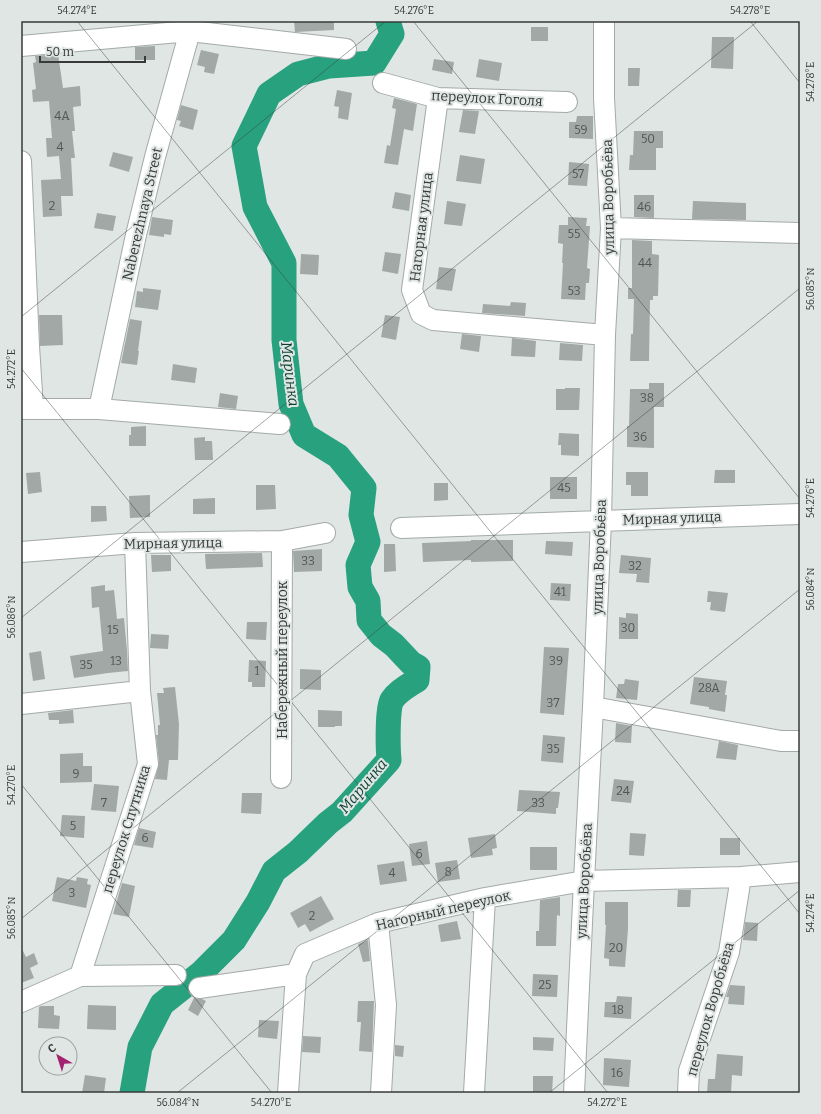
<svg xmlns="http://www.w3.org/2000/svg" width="821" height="1114" viewBox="0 0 821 1114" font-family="Bitter,serif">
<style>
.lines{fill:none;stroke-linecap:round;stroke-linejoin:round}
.river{stroke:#28a17f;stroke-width:25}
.building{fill:#a2a8a6}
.minor-casing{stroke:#a3aaa7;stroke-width:22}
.minor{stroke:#fff;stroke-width:20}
.ticks{fill:none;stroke:#373a39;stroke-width:1;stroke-opacity:0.45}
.labels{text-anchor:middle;stroke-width:4;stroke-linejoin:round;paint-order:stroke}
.number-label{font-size:12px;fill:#525654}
.street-label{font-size:14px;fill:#373a39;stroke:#dfe6e3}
.water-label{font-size:15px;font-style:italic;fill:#0b3d2f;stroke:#dfe6e3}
.neatline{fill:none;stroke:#373a39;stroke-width:1.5}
.ticks-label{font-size:10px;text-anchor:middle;fill:#373a39}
</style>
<rect width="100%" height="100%" fill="#dfe6e3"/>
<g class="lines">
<path class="river" d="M132,1093L140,1047L162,1004L201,973L234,940L258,902L274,871L298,852L328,823L342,812L389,760C388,749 387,707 392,700C398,691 408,686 417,680L418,667L411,663L394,645L381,635L369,620L368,601L360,587L358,565L368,542L361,515L364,488L338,456L304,435L291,404L284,340V263L255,207L244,146L269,94L298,74L329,66L374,63L392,34L388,21"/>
</g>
<path class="building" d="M294,21H334V30L295,32Z
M531,27H548V41H531Z
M712,37H734L733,69L711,68Z
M155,46V60H135V47Z
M201,50L219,54L214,74L204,72L205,67L197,65Z
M58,54L63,88L80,86L81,106L73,107L75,131H72L75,158H71L73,196H61L62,216L43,217L41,180L61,179L59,156L47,157L46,138H52L49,101L33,102L32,90L36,89L33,63L36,62L35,56Z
M434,59L454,62L452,74L432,70Z
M479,59L502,63L499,81L476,77Z
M628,68H640L639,86H628Z
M337,90L352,93L348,120L338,118L339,107L334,106Z
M394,98L417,104L413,131L404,129L398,165L384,163L387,145L390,146L396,109L392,108Z
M181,105L198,110L193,130L179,126L181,121L177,120Z
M463,110L479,111L475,134L459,132Z
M577,116H593V139L569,138V122H576Z
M634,131H663V148H656V170H629L630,155H633Z
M113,152L133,157L129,172L109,166Z
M460,155L485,159L481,184L456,181Z
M569,162L589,164L587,186L568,185Z
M395,192L411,195L409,211L392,208Z
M634,195H654V218L634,217Z
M447,201L466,204L462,226L444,224Z
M693,201L746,203V220L692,219Z
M97,213L116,216L113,231L94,228Z
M152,217L173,220L171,235L164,234V237L149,235Z
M568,217L587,218L586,226H590L587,268L590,269L589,283H586L585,300L561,299L563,263H562L563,244L558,243L559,225H568Z
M632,240L652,241V254L659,255L658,296H653V300H650L649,361H630L631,334H633L634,299H628V288H632Z
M385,252L401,254L398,274L382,271Z
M301,254L319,255L318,275L300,274Z
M439,267L456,269L452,291L436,289Z
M143,288L161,290L158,310L135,307L137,291L143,292Z
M511,302L526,303L525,316L482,313L483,304L510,306Z
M39,315H62L63,345L40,346Z
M385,315L400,317L396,340L381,337Z
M130,319L142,321L138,351H139L137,365L121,363Z
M462,334L481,336L479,352L460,349Z
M512,338L536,341L535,357L511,356Z
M560,343L583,345L582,361L559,360Z
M173,364L197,368L195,383L171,380Z
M649,383H664V407H654V448L627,447V426H629L630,389H649Z
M565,388H580L579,410H556V389H565Z
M220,393L238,396L236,409L218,407Z
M146,426V446H129V435H131V427Z
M559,433L579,434V456L561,455V445H558Z
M205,437V441H212L213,460H195L194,438Z
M715,470H735V483H714Z
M40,472L42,492L28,494L26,473Z
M626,472H648V496H631V485H626Z
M550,477H577V499H550Z
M434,483H448V500L434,501Z
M256,485H275L276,509L256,510Z
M150,495V517L130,518L129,496Z
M215,498V514H193V499Z
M91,506H106L107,521L91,522Z
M471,540H513V561L471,562V560L423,562L422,543L471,541Z
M546,541L573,542L572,556L545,554Z
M384,544H395L396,571L384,572Z
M322,549V571L294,572L293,551Z
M262,553L263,567L206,569L205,554Z
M151,555H171V571L152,572Z
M621,555L651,558L649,583L636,582L637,574L619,573Z
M551,583L571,584L570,601L550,600Z
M105,585V591L114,590L117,619L124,618L127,651L128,671L108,673L74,678L70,656L103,651L99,607L92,608L91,587Z
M708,591L728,593L725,612L710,610L711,602H707Z
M626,613L638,614V639H619V617L626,618Z
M247,622H267L266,640L246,639Z
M151,634L169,635L168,649L150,648Z
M544,647L569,648L564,715L540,713Z
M41,651L45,679L33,681L29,653Z
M249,660L266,661L265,687H252V682H248Z
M300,669L321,670V690L300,689Z
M694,677L727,681L725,695H727L725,712L709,709V707L690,704Z
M625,679L639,681L637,700L616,698L618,684H624Z
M175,687L179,724L178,760H169L167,780L155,779L159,763L156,735H158V725H160L157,693H164L163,688Z
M73,710L74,723L59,724V720H49L48,713Z
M318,710L342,711V726H335V727H318Z
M616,723L632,726L631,743L615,742Z
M543,735L565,737L563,763L541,761Z
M719,741L738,745L736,760L716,758Z
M83,753V766H92V782L60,783V754Z
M614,779L634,781L631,803L611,801Z
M94,784L119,786L116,812L91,810Z
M519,790L560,792L558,808H556V814L517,811Z
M242,793H262L261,814L241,813Z
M62,815L85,816L84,838L60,836Z
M139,828L156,832L153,848L134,845Z
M630,833L646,834L644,856L629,855Z
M495,834L497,848L492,849L493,855L471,858L468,838Z
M720,838H740V855H720Z
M427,841L430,864L412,866L409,844Z
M530,847H557V870H530Z
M457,860L460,879L438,882L435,863Z
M404,861L407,881L380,885L377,865Z
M57,877L76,881L77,877L88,879L87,884L91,885L86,908L52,901Z
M122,883L135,886L129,917L113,914Z
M678,890H691L690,907H677Z
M321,896L334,919L310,932L305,924L298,928L290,913Z
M560,897V916L557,915L556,946H536V931H539L540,900Z
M605,902H628V929L625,967L609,966V959L604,958L606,925H605Z
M457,921L461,939L441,942L438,925Z
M745,922L758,923L757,941L743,940Z
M368,940L370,961L363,962L358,944Z
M21,947L26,957L34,953L38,964L30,968L34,978L21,983Z
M533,974L558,975L557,997L532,996Z
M730,985L745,986L744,1005L728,1004L729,997H726Z
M617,996L632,997L631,1019L604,1017L605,1002H616Z
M194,998L202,999L206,1001L198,1016L188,1010Z
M358,1001H374L372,1052L359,1051L361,1022H357Z
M88,1005L116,1006V1030L87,1029Z
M41,1006H54V1015L60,1016L59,1029L38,1028L39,1007Z
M259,1020L279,1021L277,1039L258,1037Z
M303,1036L321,1037L320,1053L302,1052Z
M533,1037L554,1038L553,1051L533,1050Z
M395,1045L404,1046L403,1057L395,1056Z
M717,1054L743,1056L742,1076L732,1075L731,1093H707L708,1079H715Z
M604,1058L631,1060L629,1087L603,1085Z
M85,1075L106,1078L104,1093H82Z
M533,1076H553L552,1093L533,1092Z"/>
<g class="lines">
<g class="minor-casing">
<path id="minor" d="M21,46L190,31L346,49
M383,83L438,98L567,102
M438,98L412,290L421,314L433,320L605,335
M21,161L29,346L33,408
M611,228L800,233
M21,409H99L280,424
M99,409L136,235L155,157L190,31L191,21
M401,528L800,514
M21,552L135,543L282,541L325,533
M21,704L140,691
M593,707L781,741H800
M281,778L282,541
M378,923L386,1005L381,1093
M80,976L176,975
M199,988L296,974L305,954L378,923L485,898L584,881L741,877L800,872
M21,1002L80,976L148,764L140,691L135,543
M288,1093L296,974
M474,1093L485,898
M574,1093L584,881L593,707L601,520L605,335L611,228L604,98V21
M688,1093L689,1071L729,952L741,877"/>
</g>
<use href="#minor" class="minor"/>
</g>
<path class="ticks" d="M77,21L800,914M413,21L800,499M750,21L800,83M21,317L386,21M21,368L608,1093M21,618L758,21M21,784L272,1093M21,919L800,288M177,1093L800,589M549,1093L800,890"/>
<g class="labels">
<g class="number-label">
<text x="62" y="120">4А</text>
<text x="581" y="134">59</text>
<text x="648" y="143">50</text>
<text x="60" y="151">4</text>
<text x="578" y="178">57</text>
<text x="52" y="210">2</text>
<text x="644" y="211">46</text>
<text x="574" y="238">55</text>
<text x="645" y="267">44</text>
<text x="574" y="295">53</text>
<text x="647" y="402">38</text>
<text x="640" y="441">36</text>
<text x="564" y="492">45</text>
<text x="308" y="565">33</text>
<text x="635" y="570">32</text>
<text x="560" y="596">41</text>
<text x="628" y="632">30</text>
<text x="113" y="634">15</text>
<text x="116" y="665">13</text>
<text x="556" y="665">39</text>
<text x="86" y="669">35</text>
<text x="257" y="675">1</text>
<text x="709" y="692">28А</text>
<text x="553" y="707">37</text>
<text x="553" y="753">35</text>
<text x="76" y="778">9</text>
<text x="623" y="795">24</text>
<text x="104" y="807">7</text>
<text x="538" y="807">33</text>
<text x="73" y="830">5</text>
<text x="145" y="842">6</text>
<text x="419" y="858">6</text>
<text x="448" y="876">8</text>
<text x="392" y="877">4</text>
<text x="72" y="897">3</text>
<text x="312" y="920">2</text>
<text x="616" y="952">20</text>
<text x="545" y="989">25</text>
<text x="618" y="1014">18</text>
<text x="617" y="1077">16</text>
</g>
<g class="street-label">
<text transform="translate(487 98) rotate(3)" y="5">переулок Гоголя</text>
<text transform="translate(608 197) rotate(-91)" y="5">улица Воробьёва</text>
<text transform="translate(142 214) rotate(-77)" y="5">Naberezhnaya Street</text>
<text transform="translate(421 227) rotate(-83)" y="5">Нагорная улица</text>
<text transform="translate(672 518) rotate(-2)" y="5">Мирная улица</text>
<text transform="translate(173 543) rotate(-1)" y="5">Мирная улица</text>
<text transform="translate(599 557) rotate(-88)" y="5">улица Воробьёва</text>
<text transform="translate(282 660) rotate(-90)" y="5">Набережный переулок</text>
<text transform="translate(126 829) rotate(-73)" y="5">переулок Спутника</text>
<text transform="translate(584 881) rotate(-87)" y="5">улица Воробьёва</text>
<text transform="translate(443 910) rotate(-13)" y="5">Нагорный переулок</text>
<text transform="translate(710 1009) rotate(-74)" y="5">переулок Воробьёва</text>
</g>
<g class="water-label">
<text transform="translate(290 374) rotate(83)" y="5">Маринка</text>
<text transform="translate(363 786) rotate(-50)" y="5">Маринка</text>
</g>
</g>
<rect width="821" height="1114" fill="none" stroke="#dfe6e3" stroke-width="44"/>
<g transform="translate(58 1056) rotate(321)"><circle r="19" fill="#dfe6e3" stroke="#9ca19f"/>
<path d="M0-3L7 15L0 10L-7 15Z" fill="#a52270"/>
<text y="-6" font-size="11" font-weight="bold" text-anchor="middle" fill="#373a39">С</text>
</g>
<path d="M40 56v6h105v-6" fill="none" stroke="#373a39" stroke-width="2"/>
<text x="46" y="56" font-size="12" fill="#373a39" stroke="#dfe6e3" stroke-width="3" paint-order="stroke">50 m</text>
<rect x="22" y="22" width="777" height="1070" class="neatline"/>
<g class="ticks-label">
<text x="77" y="14">54.274°E</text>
<text x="414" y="14">54.276°E</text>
<text x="750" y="14">54.278°E</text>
<text transform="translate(810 82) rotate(-90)" y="4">54.278°E</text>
<text transform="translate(810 289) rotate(-90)" y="4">56.085°N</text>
<text transform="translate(11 369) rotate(-90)" y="4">54.272°E</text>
<text transform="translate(810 498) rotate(-90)" y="4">54.276°E</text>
<text transform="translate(810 589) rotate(-90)" y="4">56.084°N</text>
<text transform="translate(11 617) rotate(-90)" y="4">56.086°N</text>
<text transform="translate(11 785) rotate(-90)" y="4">54.270°E</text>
<text transform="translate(810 913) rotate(-90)" y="4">54.274°E</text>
<text transform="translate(11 918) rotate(-90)" y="4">56.085°N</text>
<text x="178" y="1106">56.084°N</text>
<text x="271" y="1106">54.270°E</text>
<text x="607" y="1106">54.272°E</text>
</g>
</svg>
